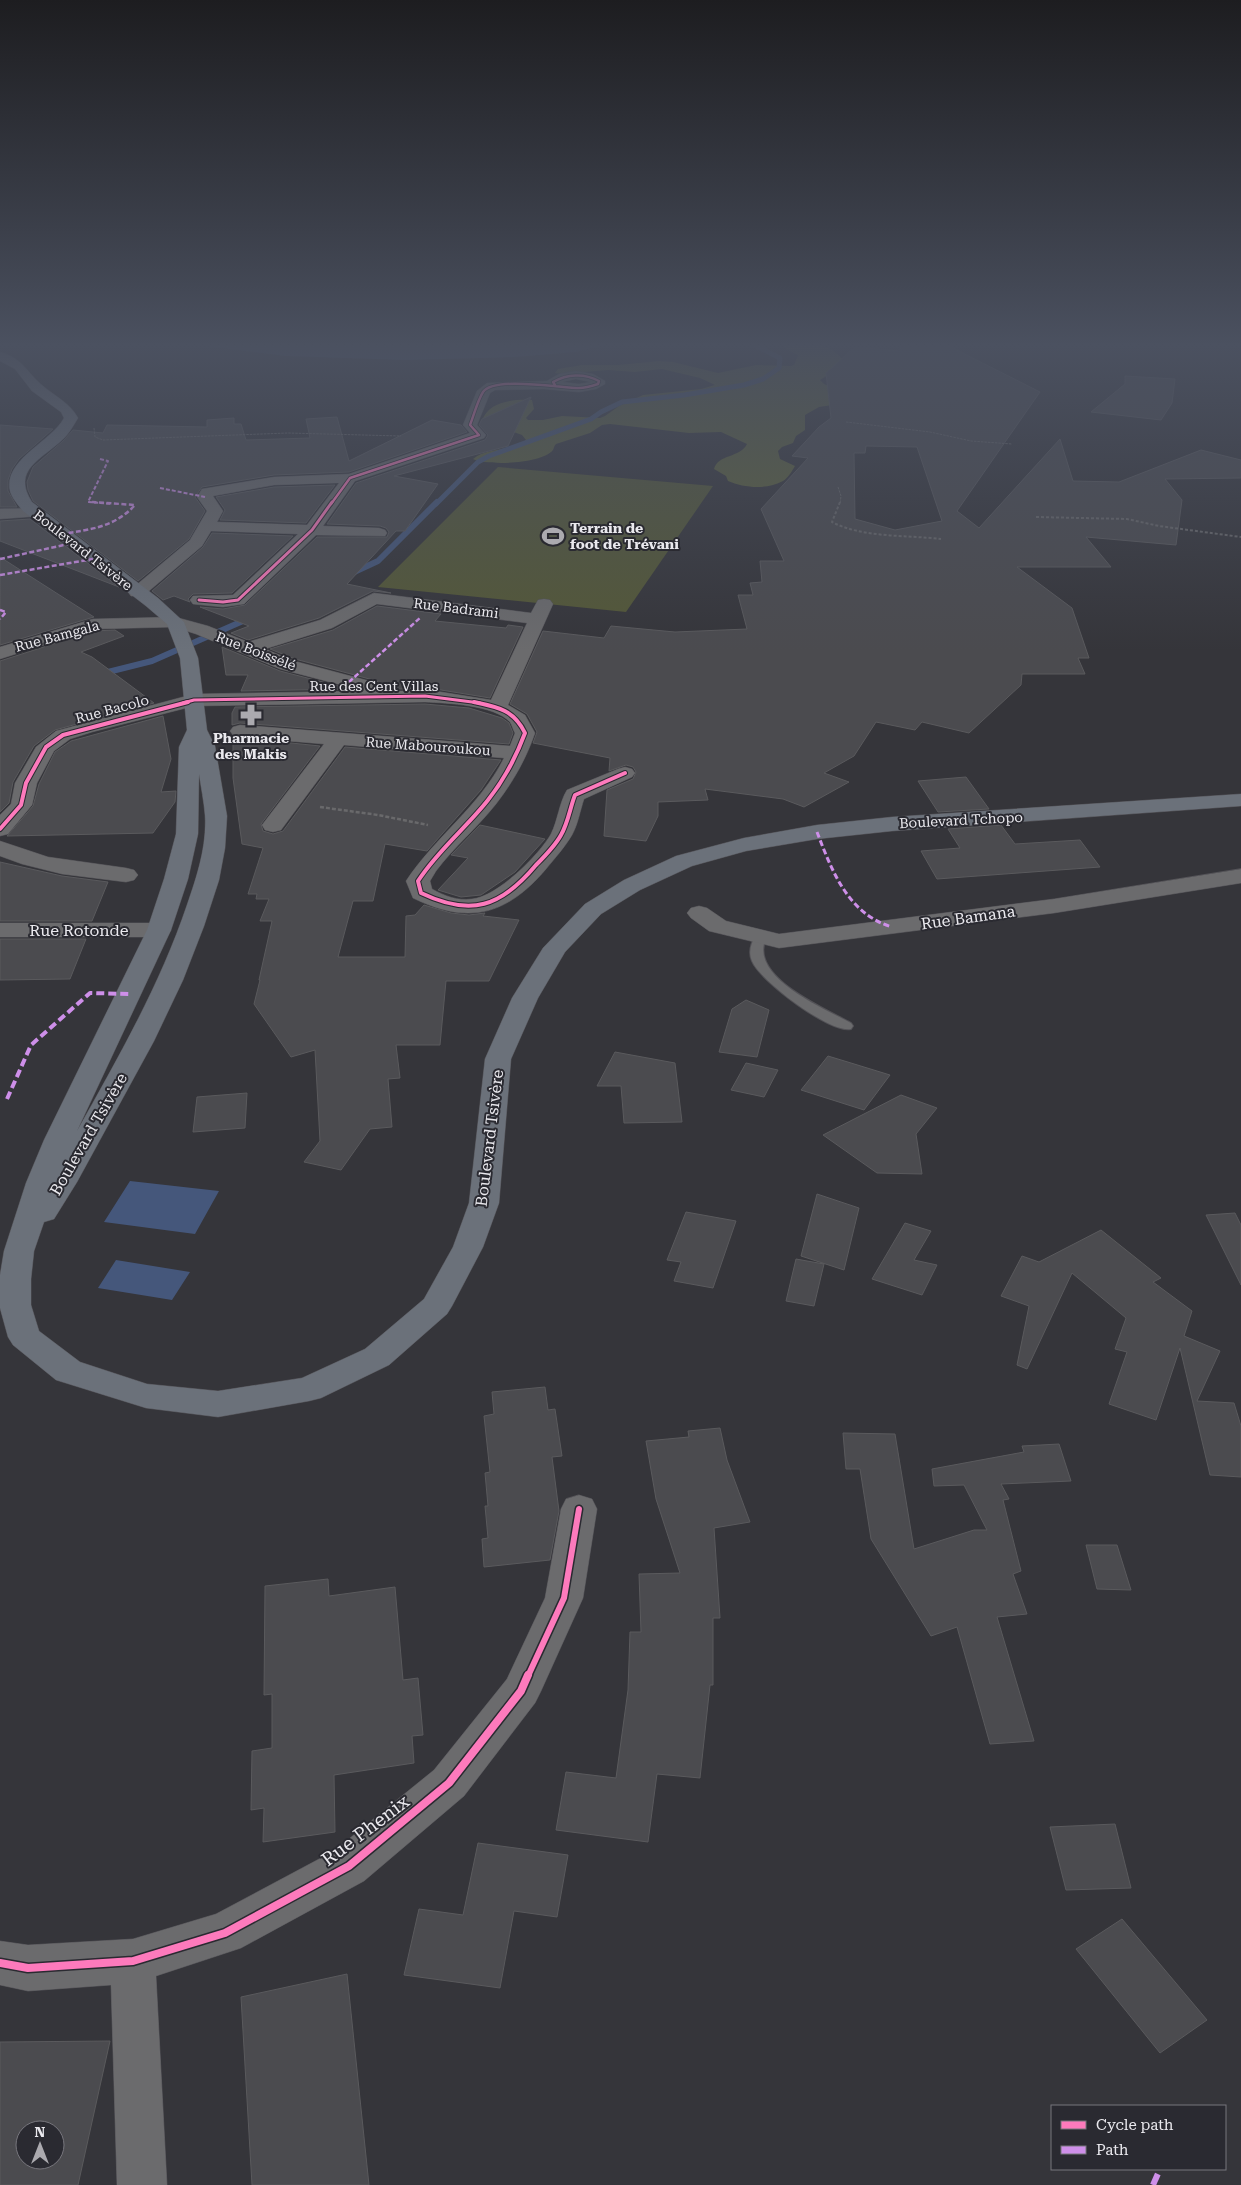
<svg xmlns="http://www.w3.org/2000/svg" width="1241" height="2185" viewBox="0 0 1241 2185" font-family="'Roboto Serif',serif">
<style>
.green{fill:#545837}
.forest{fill:#5e633b}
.water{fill:#45577b}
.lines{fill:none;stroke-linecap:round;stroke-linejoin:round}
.stream-far1{stroke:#45577b;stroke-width:5}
.stream{stroke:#45577b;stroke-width:6}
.building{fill:#4b4b4f;stroke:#5a5a5d;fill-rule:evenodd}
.service-casing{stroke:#535257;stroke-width:2}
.minor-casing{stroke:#535257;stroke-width:1}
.primary-casing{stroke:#535257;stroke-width:1}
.path-far2{stroke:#69696b;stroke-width:1;stroke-dasharray:2.5 1;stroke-linecap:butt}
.path-far1{stroke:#69696b;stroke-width:2;stroke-dasharray:3 2;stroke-linecap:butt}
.path{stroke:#69696b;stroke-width:2.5;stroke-dasharray:4 2;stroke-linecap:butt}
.service{fill:#6b6b6d;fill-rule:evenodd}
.minor{fill:#6b6b6d;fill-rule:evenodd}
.primary{fill:#6b717a;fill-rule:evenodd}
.quiet-far4{stroke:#ce8fe9;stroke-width:2;stroke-dasharray:4 2;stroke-linecap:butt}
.quiet-far3{stroke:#ce8fe9;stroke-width:2.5;stroke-dasharray:5 2.5;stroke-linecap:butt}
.quiet-far2{stroke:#ce8fe9;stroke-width:3;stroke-dasharray:6 3;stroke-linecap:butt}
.quiet-far1{stroke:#ce8fe9;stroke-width:4;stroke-dasharray:8 4;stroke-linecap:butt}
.quiet{stroke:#ce8fe9;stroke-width:6;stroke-dasharray:12 6;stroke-linecap:butt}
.cycleway-far4-casing{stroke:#2a2a31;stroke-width:4}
.cycleway-far3-casing{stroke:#2a2a31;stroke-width:5}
.cycleway-far2-casing{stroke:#2a2a31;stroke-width:6}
.cycleway-far1-casing{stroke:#2a2a31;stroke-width:9}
.cycleway-casing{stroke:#2a2a31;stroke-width:11}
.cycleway-far4{stroke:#fd7abc;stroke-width:2.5}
.cycleway-far3{stroke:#fd7abc;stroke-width:3}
.cycleway-far2{stroke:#fd7abc;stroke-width:4}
.cycleway-far1{stroke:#fd7abc;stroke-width:6}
.cycleway{stroke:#fd7abc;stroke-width:8}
.labels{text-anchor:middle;stroke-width:4;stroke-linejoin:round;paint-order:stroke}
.far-poi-label{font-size:14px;font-weight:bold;fill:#eae9ee;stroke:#2a2a31;text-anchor:start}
.far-street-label{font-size:14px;fill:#eae9ee;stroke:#2a2a31}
.street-label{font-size:16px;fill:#eae9ee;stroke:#2a2a31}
.near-street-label{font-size:19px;fill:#eae9ee;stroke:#2a2a31}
</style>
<rect width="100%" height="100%" fill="#35353a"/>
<path class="green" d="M498,467L713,486L626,612L378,587Z"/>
<path class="forest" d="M784,345C807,344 829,341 843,360L828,375L820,380L824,384L838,390L839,404L819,407L805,415V430L796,436L793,443L782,447L778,451L780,459L795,466C792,471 788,478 783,481C767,490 744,488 728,481L726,476L714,469C718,454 740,458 747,444L721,432L689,433L610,424L602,425L590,433L556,444C554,446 554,448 553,450C542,464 488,466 473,459C487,447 511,452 526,440L522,435L482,421C488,401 514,399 532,400L534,409L526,418L528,420H543L562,416L600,418L605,416L619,406L643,395L701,389L715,385L700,378L662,369L635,372L608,370L561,374L555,373L558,369L582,365H618L659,361L673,362L718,373L756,365L791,366L794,365L798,355L786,349Z"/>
<path class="water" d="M198,345H603L576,352L515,357L405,360L286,356Z
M130,1181L219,1191L195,1234L104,1222Z
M116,1260L190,1272L172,1300L98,1288Z"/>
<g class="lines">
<path class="stream-far1" d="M436,504L478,462L489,456L591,419L601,412L622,402L684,395L744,385L763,379L779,368L780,358L754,345"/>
<path class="stream" d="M350,574L378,561L437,502
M100,674L152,661L252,617"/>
</g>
<path class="building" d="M901,345H947L1040,392L957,511L979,528L1060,439L1073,481L1119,482L1201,450L1241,460V478L1165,479L1182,500L1176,545L1086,537L1111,567H1017L1072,608L1089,658H1078L1085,674H1022L1021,685L969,733L922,722L915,730L876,722L854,756L824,773L849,782L804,807L783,799L705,789L708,800L658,802V816L646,841L604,836L607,790L633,779L636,772L633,767L626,765L609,771L610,758L533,743L537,732L527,714L510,704L543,631L604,638L611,626L675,632L747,629L738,595H753L750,583L762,582L760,561H784L761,509L808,458L792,456L819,427L831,418L826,373L855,347L900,351ZM866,446L917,447L942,521L895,530L855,519L854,453H865Z
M1125,376L1175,379L1172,403L1161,420L1091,412L1125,384Z
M531,397L508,446L394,476L438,484L405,531H396L347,584L391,593L373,591L319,618L248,640L231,633L249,626L200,607L223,609L245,605L317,537H387L389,532L386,528L380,526L327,524L356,483L485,440L488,435L479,425L482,419Z
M337,417L349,461L432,420L461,425L467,432L349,472L274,475L202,487L195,497L205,511L189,539L138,581L33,501L28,490L27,482L33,467L63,441L73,430L103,433L107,425L207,427V420L234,418V424H241L246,440L310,438L306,419Z
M0,425L53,429L19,459L12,469L8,480V491L17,507H0Z
M335,485L306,523L220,520L225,510L216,497L274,487Z
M30,519L119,587L0,541V521Z
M212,533L293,536L232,593L193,594L188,599L190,602L174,596L163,600L152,591L203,547Z
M0,557L72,603L94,617L0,645Z
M377,606L441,614L435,621L506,628L508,625L523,627L490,698L435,689H381L382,686L377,681L295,659L270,649L333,630Z
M115,630L124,636L81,652L92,657L154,703L55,730L34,746L13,782L9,803L0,812V661L94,631Z
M222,647L280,671L350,689L241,691L248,675H226Z
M425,704L469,708L502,718L509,723L513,733L509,744L240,723L232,725V713L235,707Z
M163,716L171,759L161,792L176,791L175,802L153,833L7,836L33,806L39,784L55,752L71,741Z
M233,737L320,746L261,824L263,831L273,834L283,831L345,747L501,760L481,790L427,851L385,844L373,901H353L338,957H405L406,916L415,915L424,905L451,913L469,915L485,913L483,916L519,920L489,981H446L440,1045H396L400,1078L388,1079L392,1127L370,1129L341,1170L304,1162L320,1141L315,1050L291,1057L254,1004L260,980H259L272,921H260L269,899H256L257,894H248L263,848L242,844L233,778Z
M966,777L989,809L938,812L918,781Z
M480,825L545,839L515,872L481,895L461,897L438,890L468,858L451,855Z
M1001,825L1015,844L1080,840L1100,867L937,879L921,851L960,848L948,829Z
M0,862L62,876L108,882L92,921H0Z
M0,939H86L70,979L0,980Z
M746,1000L769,1010L757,1057L719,1052L732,1009Z
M615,1052L675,1063L682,1122L624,1123L621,1086H597Z
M828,1056L851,1063L890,1075L864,1110L801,1090Z
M746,1063L778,1070L764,1097L731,1090Z
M247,1093L245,1128L193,1132L197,1097Z
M901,1095L937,1108L916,1134L922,1174L877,1173L823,1135Z
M817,1194L859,1208L844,1270L801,1256Z
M686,1212L736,1221L713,1288L674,1281L681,1262L667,1260Z
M1235,1213L1241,1225V1285L1206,1215Z
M905,1223L931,1231L914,1260L937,1265L922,1295L872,1279Z
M1101,1230L1161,1278L1153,1282L1192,1311L1184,1336L1220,1351L1197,1401L1234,1403L1241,1426V1477L1210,1475L1180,1348L1156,1420L1109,1404L1127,1352L1115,1349L1126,1318L1072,1273L1027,1369L1017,1365L1029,1306L1001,1296L1022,1256L1039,1262Z
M796,1259L824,1264L814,1306L786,1301Z
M545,1387L548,1410L555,1409L562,1456L552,1457L559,1511L550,1560L484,1567L482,1539L488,1538L485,1506H488L485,1473L490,1472L484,1416L494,1414L492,1392Z
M720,1428L727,1460L750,1522L714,1528L720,1618H713V1685H710L700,1778L657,1774L648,1842L556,1830L566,1772L616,1778L628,1690L630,1632H641L639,1574L680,1573L656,1499L646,1441L689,1437L688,1431Z
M843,1433L895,1434L914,1549L974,1530H987L964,1485L934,1486L932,1469L1024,1452L1022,1446L1059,1444L1071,1481L1001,1484L1009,1499L1003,1500L1021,1571L1013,1574L1027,1614L997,1617L1034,1741L990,1744L957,1627L931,1636L871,1539L860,1469H846Z
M1086,1545H1117L1131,1590L1097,1589Z
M328,1579L329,1596L395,1587L403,1680L418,1678L423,1735L412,1736L414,1763L334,1775L335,1832L263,1842L264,1808L251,1810L252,1751L272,1748V1694L264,1695L265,1586Z
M1115,1824L1131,1888L1066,1890L1050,1827Z
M478,1843L568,1855L557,1917L514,1911L500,1988L404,1975L419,1909L463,1915Z
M1122,1919L1207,2020L1160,2053L1076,1949Z
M347,1974L369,2185H252L241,1997Z
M110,2041L78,2185H0V2042ZM25,2130H55V2160H25Z"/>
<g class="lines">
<g class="service-casing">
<path id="service" d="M760,934L766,938C748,977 824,1008 851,1023L853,1026L851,1029C831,1034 760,981 752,961C748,952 751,943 756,935Z"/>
</g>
<g class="minor-casing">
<path id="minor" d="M576,371L593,374L605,381V384L596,389L579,392L544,389L495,390L490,393L477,425L486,435L484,438L355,481L323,526L379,528L385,530L387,533L385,536L316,535L244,604L223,607L193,604L190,600L193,596L233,595L298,534L211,531L202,546L143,596H131L128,592L190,540L207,511L197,497L202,489L274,477L349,474L470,433L463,425L477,391L487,383L547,381L559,374ZM576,379L591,382L579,384L562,382ZM339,483L307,525L217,522L223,511L213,496L274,485Z
M34,508L40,510L42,513L40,516L0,519V509Z
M374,593L531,613L538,600L544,599L550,600L553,604L508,705L525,715L535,733C526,759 513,782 496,804C477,828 454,847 436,871L430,881L432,889C445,896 457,901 472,899C497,897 539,855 551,834C558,820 559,803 567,790L618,769L625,767L632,769L635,773L632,777L584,799C580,811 578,824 572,835C565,847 555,858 546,869C506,916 468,925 413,898L406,881C435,837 480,806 504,758L344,745L281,830L273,832L265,830L262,825L324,744L240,737L233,735L230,731L233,727L240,725L510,746L515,733C513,730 512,725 510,722C494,705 447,703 425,702L194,706L92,732L70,739L54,751L37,783L32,805L8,834L0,836V815L11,804L15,783L36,747L56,731L194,694L364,691L280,669L196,634L174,627L94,629L0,659V647L93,619L175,617L208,626L248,642L320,620ZM377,604L527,623L491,700L435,691H377L380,687L377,683L294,661L265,649L332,628Z
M0,841L48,857L126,868L134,870L138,875L134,880L126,882L62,874L22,864L0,856Z
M1241,869V883L1054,913L779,948L709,931L691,918L687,913L691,908L699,906L707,908L726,921L779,934L1054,899Z
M0,923H159L168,925L171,930L168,935L159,937H0Z
M579,1495L592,1499L597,1509L583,1598L541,1691L535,1703L464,1796L364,1881L241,1948L156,1976L167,2185H117L111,1985L28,1991L0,1985V1941L28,1945L133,1939L216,1914L334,1851L434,1770L507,1679L545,1598L561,1509L566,1499Z"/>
</g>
<g class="primary-casing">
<path id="primary" d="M0,352C23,358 27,373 43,386C56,397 70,403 78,418C73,426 69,434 62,440C42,459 11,470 32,502L158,598L184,622L198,658L207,730L215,746L227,816L225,848L219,880L204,926L183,980L154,1041L77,1182L54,1219L44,1222L34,1251L31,1279V1305L39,1331L80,1362L147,1384L218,1391L302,1378L365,1349L424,1299L453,1247L469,1203L485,1059L512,998L543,948L585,904L624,880L676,856L744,838L817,825L892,817L1241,794V806L892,831L817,839L746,851L692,866L640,890L601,914L565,952L538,998L511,1059L499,1203L483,1247L452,1306L447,1314L389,1365L321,1398L309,1401L218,1417L146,1408L56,1380L13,1345L8,1337L0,1308V1275L4,1251L26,1183L44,1140L147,930L164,879L176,834L179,747L187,730L180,658L167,624L146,606L23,511C18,505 12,498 10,491C3,460 51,442 64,418L61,412L32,391L15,369L0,361ZM199,774C201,787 204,802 205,815C207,846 197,876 187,905C160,985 118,1058 77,1131L171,930L188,879L198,834Z"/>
</g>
<path class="path-far2" d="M846,422L930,432L971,441L1012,444
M94,428L95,437L103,440L288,433L401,436
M838,487L841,496L840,504"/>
<path class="path-far1" d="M840,502L832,522C862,538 908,535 941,539
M1036,517L1127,519L1159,526L1241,537"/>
<path class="path" d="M320,807L378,815L428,825"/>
<use href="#service" class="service"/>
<use href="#minor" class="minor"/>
<use href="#primary" class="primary"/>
<path class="quiet-far4" d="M100,459L108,461L88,502L112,504
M160,488L205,497"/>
<path class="quiet-far3" d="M61,534C89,530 115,527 135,505L92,502
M0,559L73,543
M0,575L93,559
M0,610L6,612L0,619
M349,682L421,617"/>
<path class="quiet-far2" d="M817,832C832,871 848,914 892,927"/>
<path class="quiet-far1" d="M7,1099L31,1045L90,993L129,994"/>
<path class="quiet" d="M1153,2185L1160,2169"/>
<g class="cycleway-far4-casing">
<path id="cycleway-far4" d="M331,504L350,478L479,435L470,425C474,415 477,402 483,392C494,376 561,388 579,388C586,388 592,386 598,384L599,381C584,373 567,374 553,382L555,385"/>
</g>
<g class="cycleway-far3-casing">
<path id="cycleway-far3" d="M199,600L223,602L238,600L312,530L332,502
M183,703L194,700L425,696L480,703"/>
</g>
<g class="cycleway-far2-casing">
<path id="cycleway-far2" d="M474,702C498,707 514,710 525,733C516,757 504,780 488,800C466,828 438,850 418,881L421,893C471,917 501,907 536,865C545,856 555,846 561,835C568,823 570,808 575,795L625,773
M0,829L21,805L26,783L46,747L63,735L188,702"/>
</g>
<g class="cycleway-far1-casing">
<path id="cycleway-far1" d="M528,1676L564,1598L579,1509"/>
</g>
<g class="cycleway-casing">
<path id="cycleway" d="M0,1963L28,1968L133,1961L225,1933L349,1866L449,1783L521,1691L528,1675"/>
</g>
<use href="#cycleway-far4" class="cycleway-far4"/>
<use href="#cycleway-far3" class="cycleway-far3"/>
<use href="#cycleway-far2" class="cycleway-far2"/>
<use href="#cycleway-far1" class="cycleway-far1"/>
<use href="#cycleway" class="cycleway"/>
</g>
<linearGradient id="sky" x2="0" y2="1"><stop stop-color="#1d1d20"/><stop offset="0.53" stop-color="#4b5160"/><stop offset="1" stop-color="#4b5160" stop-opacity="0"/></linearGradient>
<rect width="1241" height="651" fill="url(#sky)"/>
<defs>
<g id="stadium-bare" transform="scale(1.725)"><path d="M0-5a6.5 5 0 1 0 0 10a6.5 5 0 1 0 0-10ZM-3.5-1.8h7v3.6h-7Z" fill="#abaaaf" stroke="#2a2a31" stroke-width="2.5" paint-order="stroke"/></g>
<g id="pharmacy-bare" transform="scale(1.725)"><path d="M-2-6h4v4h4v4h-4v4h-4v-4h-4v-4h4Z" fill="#abaaaf" stroke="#2a2a31" stroke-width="2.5" paint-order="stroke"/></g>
</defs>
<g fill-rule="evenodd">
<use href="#stadium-bare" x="553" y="536"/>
<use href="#pharmacy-bare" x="251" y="715"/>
</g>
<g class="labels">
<g class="far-poi-label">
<text x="570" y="533">Terrain de<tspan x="570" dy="16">foot de Trévani</tspan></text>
<text x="251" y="743" text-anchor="middle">Pharmacie<tspan x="251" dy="16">des Makis</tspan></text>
</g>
<g class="far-street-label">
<text transform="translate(83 550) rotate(38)" y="5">Boulevard Tsivère</text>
<text transform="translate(456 608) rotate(7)" y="5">Rue Badrami</text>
<text transform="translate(57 636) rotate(-15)" y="5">Rue Bamgala</text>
<text transform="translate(256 651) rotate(21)" y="5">Rue Boissélé</text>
<text x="374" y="691">Rue des Cent Villas</text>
<text transform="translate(112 709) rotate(-15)" y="5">Rue Bacolo</text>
<text transform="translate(428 746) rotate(4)" y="5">Rue Mabouroukou</text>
<text transform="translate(961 820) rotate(-3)" y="5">Boulevard Tchopo</text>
</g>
<g class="street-label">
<text transform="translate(968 917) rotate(-8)" y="6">Rue Bamana</text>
<text x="79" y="936">Rue Rotonde</text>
<text transform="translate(88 1134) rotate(-60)" y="6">Boulevard Tsivère</text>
<text transform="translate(489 1138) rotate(-83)" y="6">Boulevard Tsivère</text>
</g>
<g class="near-street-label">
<text transform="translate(365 1830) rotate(-37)" y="7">Rue Phenix</text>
</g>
</g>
<rect x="1051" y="2105" width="175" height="65" fill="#2a2a31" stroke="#77767d"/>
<rect x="1061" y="2121" width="25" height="8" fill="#fd7abc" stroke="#77767d"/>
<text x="1096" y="2130" font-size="15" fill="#eae9ee">Cycle path</text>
<rect x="1061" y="2146" width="25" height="8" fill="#ce8fe9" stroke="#77767d"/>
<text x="1096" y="2155" font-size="15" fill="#eae9ee">Path</text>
<g transform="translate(40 2145)"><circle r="24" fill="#2a2a31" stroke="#77767d"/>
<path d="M0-4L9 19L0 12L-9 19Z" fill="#abaaaf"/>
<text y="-8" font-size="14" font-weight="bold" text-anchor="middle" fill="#eae9ee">N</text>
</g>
</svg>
